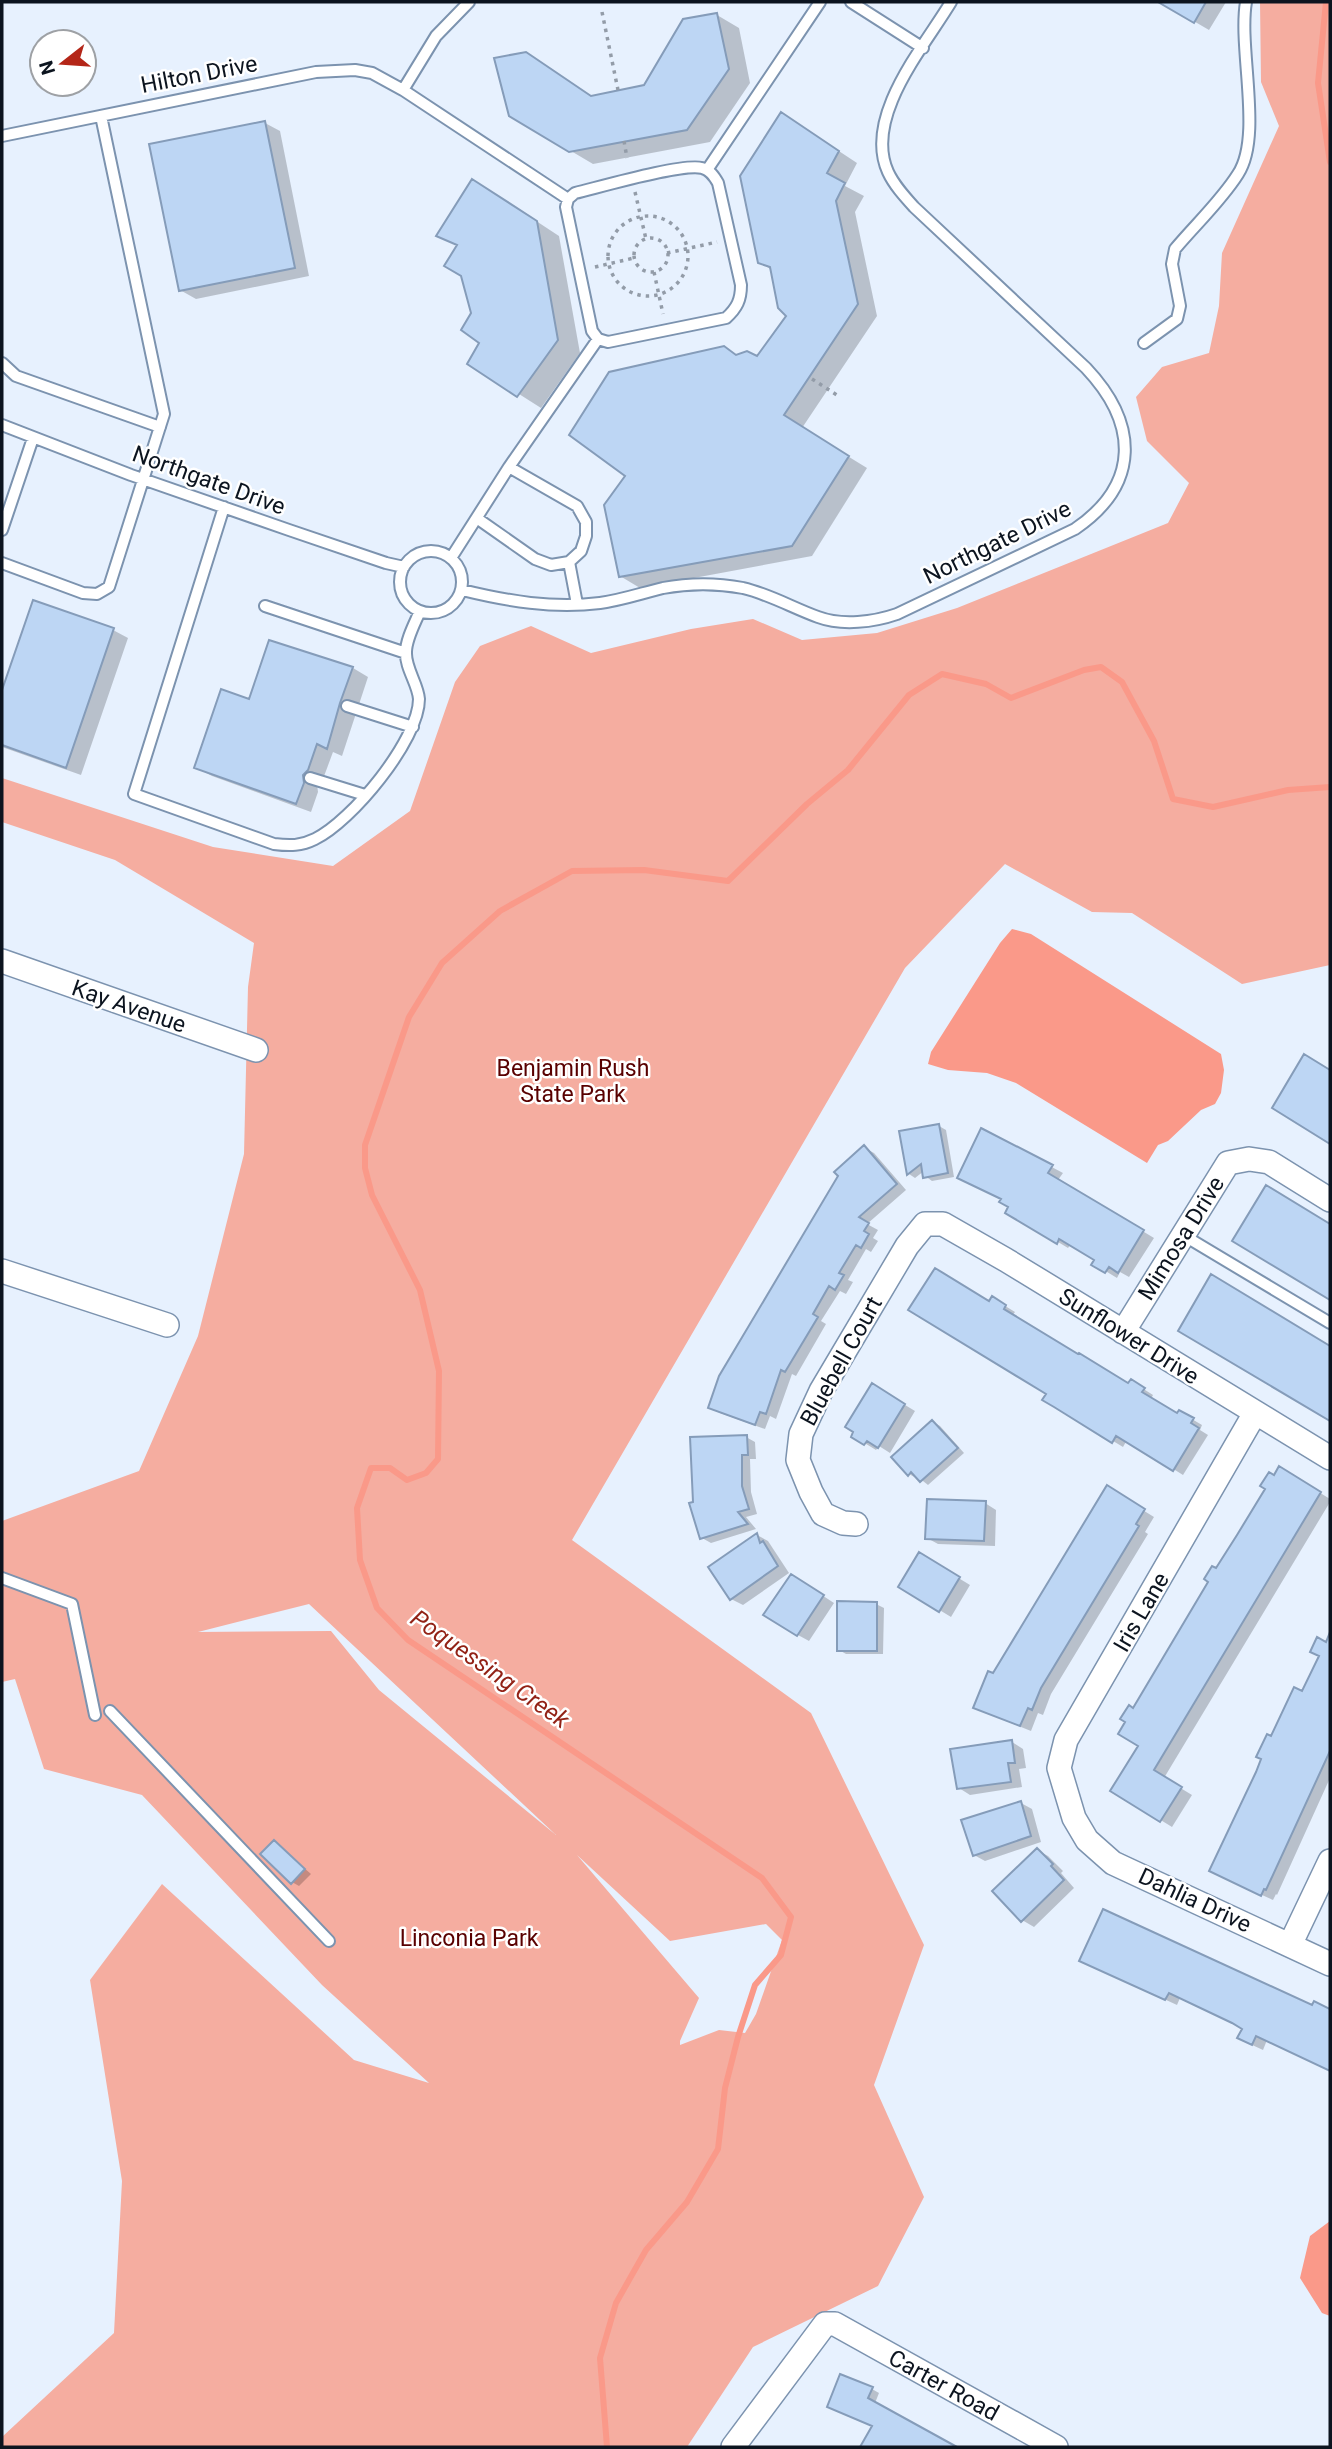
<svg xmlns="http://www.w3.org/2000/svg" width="1332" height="2449" viewBox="0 0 1332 2449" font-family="Roboto,sans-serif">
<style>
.green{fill:#f5ada0;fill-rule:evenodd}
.water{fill:#fa9989}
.shadow{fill:#0003}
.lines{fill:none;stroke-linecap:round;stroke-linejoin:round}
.stream{stroke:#fa9989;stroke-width:6}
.building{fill:#bdd6f4;stroke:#859cb9;stroke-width:2}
.service-casing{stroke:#7c93af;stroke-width:14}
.minor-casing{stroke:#7c93af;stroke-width:26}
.path{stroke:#939ca8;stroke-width:3.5;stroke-dasharray:3.5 5;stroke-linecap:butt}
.service{stroke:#fff;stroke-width:10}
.minor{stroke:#fff;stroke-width:23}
.labels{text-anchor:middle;stroke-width:5;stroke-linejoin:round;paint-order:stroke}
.street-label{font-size:23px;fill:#0c141f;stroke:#fff}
.park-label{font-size:23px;fill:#590000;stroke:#fff}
.water-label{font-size:24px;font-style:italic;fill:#922216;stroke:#fff}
</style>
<rect width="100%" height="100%" fill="#e7f1fe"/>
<path class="green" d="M1260,2H1330V965L1242,984L1132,913L1092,912L1005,864L905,968L572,1540L811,1713L924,1945L874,2085L924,2197L878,2286L753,2347L687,2447H2V2437L114,2333L122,2181L90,1980L162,1884L354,2060L429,2083L322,1985L142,1795L44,1769L15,1679L2,1682V1521L139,1471L198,1336L244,1154L248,987L254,943L115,860L2,822V778L213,847L333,866L410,811L455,682L480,646L531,626L591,653L691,629L753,619L802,640L877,633L957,608L1168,523L1189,483L1147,441L1136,397L1162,367L1209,353L1219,306L1222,253L1279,126L1261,82ZM309,1604L556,1835L379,1690L331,1631L198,1632ZM577,1855L670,1941L766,1924L782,1940L756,2014L745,2033L719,2030L680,2045V2041L699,1998Z"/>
<path class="water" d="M1012,929L1031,934L1221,1054L1224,1070L1221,1093L1215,1104L1201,1110L1168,1141L1158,1145L1147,1163L1016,1083L987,1073L948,1070L928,1064L931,1052L1000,943Z
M1330,2221V2316L1322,2313L1300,2278L1310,2236Z"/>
<path class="shadow" d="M1161,2H1226L1209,30Z
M717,15L739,28L750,83L710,142L593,164L510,115L526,54L593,98L646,86Z
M265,123L280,131L309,276L196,299L180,290Z
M801,126L857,163L845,186L864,196L855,212L877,316L802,428L867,468L812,556L640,588L620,576L724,348L738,356L758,358L788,316L772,270L759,262Z
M495,194L559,236L580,353L541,408L470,363L481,343L459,247L439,235Z
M34,602L113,630L128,638L81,775L2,747V696Z
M270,642L353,668L368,677L342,756L333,752L323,779L317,784L318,792L311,812L212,776L197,768L250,701Z
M939,1126L946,1130L954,1177L932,1181L925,1176L924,1171L915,1178L909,1174L901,1133Z
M982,1130L1063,1173L1058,1180L1154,1238L1129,1277L1120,1272L1117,1278L1094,1264L1096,1259L1071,1244L1068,1248L1008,1212L1011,1207Z
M865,1148L874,1153L906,1190L867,1224L878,1230L873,1238L878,1241L871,1252L866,1249L848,1280L853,1282L846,1294L840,1291L821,1321L826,1324L796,1376L792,1374L776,1419L770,1416L765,1429L720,1413L710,1407Z
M990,1303L1002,1304L1015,1312L1012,1316L1129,1385L1131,1381L1153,1395L1151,1399L1178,1415L1180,1412L1202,1425L1200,1430L1208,1435L1183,1475L1127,1440L1123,1447L1045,1400L1049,1393Z
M872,1385L915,1411L890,1453L879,1446L876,1450L853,1436Z
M933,1422L940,1426L964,1453L928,1485L918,1477L916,1478L909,1474Z
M746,1437L755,1442L756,1459H750L751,1492L757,1514L746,1517L756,1529L711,1543L702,1538L694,1504Z
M1280,1468L1330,1499V1502L1164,1778L1192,1795L1172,1827L1112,1790L1140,1745L1134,1710Z
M1107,1488L1154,1517L1145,1532L1148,1534L1051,1694L1043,1715L1038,1713L1031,1731L986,1713L993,1675Z
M985,1503L996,1510L995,1546L938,1544L927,1538Z
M757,1535L768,1541L789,1573L743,1605L731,1599L710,1568Z
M919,1554L970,1585L951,1617L900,1586Z
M802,1582L834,1603L809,1641L798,1635Z
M876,1604L884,1608L883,1654H846L839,1650Z
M1330,1639V1778L1277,1895L1276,1894L1273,1900L1222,1877L1272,1738L1303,1693Z
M1012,1742L1023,1749L1026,1768L1019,1769L1022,1787L970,1795L959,1788Z
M1021,1803L1032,1809L1041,1842L985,1861L974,1855Z
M274,1842L311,1874L299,1886L292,1882Z
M1037,1850L1048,1856L1063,1871L1061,1873L1074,1888L1034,1927L1022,1920Z
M1092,1966L1313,2007L1314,2003L1330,2011V2070L1267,2040L1263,2050L1250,2044L1243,2029L1180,1998L1177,2005Z
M872,2389L879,2393L875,2403L952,2447H863L874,2426L836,2410Z"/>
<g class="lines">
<path class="stream" d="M1326,2L1318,83L1330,162
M607,2447L600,2358L616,2303L646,2250L687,2202L718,2149L725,2088L738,2037L755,1985L781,1955L791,1917L762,1878L408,1640L377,1608L360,1560L357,1508L371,1468H390L407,1480L426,1473L438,1459L439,1371L420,1290L372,1195L365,1168V1145L409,1017L442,963L500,911L572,871L644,870L728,881L807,804L848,770L909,695L942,674L986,684L1011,698L1084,670L1101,667L1122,682L1154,741L1173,799L1213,807L1288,790L1330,787"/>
</g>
<path class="building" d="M1158,2H1206L1194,23Z
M717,13L729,69L687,130L569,152L509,116L494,58L526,52L591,96L644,85L683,19Z
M781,112L839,151L827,173L845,183L836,201L858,304L784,415L849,456L792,546L619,577L604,505L625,476L569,435L609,372L724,346L736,355L747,351L757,356L786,316L778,308L770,267L758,263L740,176Z
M265,121L295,268L179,291L149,144Z
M472,179L537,221L558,340L517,397L467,364L479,343L461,330L471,313L461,276L444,266L457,245L436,236Z
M33,600L114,628L66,768L2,745V690Z
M269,640L353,667L340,703L327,749L317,744L308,770L303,775L304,783L296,804L194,768L221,689L249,699Z
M1304,1054L1330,1070V1144L1272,1108Z
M939,1124L948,1173L923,1178L921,1164L907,1175L899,1131Z
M981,1128L1053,1165L1048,1173L1144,1230L1118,1273L1109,1267L1105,1273L1091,1265L1094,1260L1059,1239L1057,1244L1005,1213L1008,1207L999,1202L1001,1199L957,1178Z
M864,1145L897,1184L859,1217L869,1223L864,1231L869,1234L861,1248L856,1245L839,1273L844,1275L835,1290L829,1286L813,1314L818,1317L785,1372L781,1370L766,1414L760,1412L755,1425L708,1408L719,1376L838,1176L834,1172Z
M1266,1185L1330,1224V1300L1232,1241Z
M935,1268L989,1301L992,1296L1006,1305L1004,1309L1078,1354L1079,1353L1128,1383L1131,1379L1145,1388L1142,1392L1177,1413L1179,1410L1194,1418L1191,1423L1199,1428L1173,1471L1116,1436L1112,1443L1054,1407L1042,1400L1046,1394L908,1310Z
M1211,1274L1330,1346V1421L1178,1331Z
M872,1383L905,1404L878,1448L867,1441L864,1445L851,1437L853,1432L845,1427Z
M932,1420L958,1448L920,1482L911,1472L908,1476L891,1457Z
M747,1435L748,1455H742V1486L749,1509L738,1512L748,1524L700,1539L689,1503L693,1502L690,1437Z
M1279,1466L1321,1492L1154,1770L1182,1787L1160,1822L1110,1791L1138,1746L1118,1734L1125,1722L1120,1719L1129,1705L1133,1708L1208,1582L1204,1579L1212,1566L1216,1568L1237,1535L1265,1489L1260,1486L1269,1472L1274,1475Z
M1107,1485L1145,1509L1136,1524L1139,1526L1041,1688L1032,1710L1028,1708L1020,1726L973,1708L988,1671L993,1673Z
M927,1499L986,1501L984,1541L925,1539Z
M757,1533L760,1543L763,1541L778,1566L730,1600L708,1567Z
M919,1552L960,1577L939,1612L898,1587Z
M791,1574L824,1595L797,1636L763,1615Z
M837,1601L877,1602V1651H837Z
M1330,1632V1751L1266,1890L1264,1889L1261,1896L1209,1871L1256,1772L1261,1759L1256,1757L1267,1734L1271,1736L1294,1687L1302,1691L1319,1656L1310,1652L1317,1637L1326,1642Z
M1012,1740L1015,1763H1008L1011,1782L957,1789L950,1749Z
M1021,1801L1031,1836L973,1856L961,1820Z
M274,1840L305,1869L291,1884L260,1854Z
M1037,1848L1053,1864L1051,1866L1064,1880L1021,1922L992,1891Z
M1103,1909L1312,2005L1314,2001L1330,2009V2071L1256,2036L1252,2045L1237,2038L1242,2029L1232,2023L1169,1993L1165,2000L1079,1961Z
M840,2374L873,2387L868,2398L957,2447H860L872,2426L827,2407Z"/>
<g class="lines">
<g class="service-casing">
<path id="service" d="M851,2L923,48
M403,90L436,36L469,2
M2,136L316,72L355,70L372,73L403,90L568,199L566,207L592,331L598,339L608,342L726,318C737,308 741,300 741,285L718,183C714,176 710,170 702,168C682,163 600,187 575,193L568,199
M707,170L820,2
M1144,343L1177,319L1180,306L1172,264L1175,249C1195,225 1221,201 1238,174C1263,136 1238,49 1246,2
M2,363L16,376L160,427
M2,425L131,475L289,530L386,563L404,567
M509,467L577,506L586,522V536L581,551L569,562L577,604
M224,507L134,794L274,844C290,846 301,846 315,839C351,822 419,740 419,699C418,684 405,668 406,652C406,639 415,623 420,611
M478,519L535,559L551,565L569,562
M2,530L33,438
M400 582a31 31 0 1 1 62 0a31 31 0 1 1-62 0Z
M451,558L509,467L598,339
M2,563L83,593L97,594L109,587L164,414L101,116
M462,590C507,601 553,609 600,603C622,600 642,593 663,588C689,583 717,583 743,588C769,594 793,608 818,617C842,626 874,622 897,614L1075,529C1141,484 1138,423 1086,368L914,207C904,196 894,185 888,172C863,117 924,47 951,2
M265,606L406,653
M347,706L413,727
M310,778L365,795
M1183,1235L1330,1323
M2,1578L72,1604L95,1715
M110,1711L329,1941"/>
</g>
<g class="minor-casing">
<path id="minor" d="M2,961L256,1050
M2,1271L167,1325
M1123,1332L1228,1163L1249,1159L1269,1162L1330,1200
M1255,1413L1066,1740L1059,1768L1074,1818L1087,1840L1113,1863L1330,1964
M856,1524L843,1523L823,1514L811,1492L798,1460L801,1434L821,1391L907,1246L925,1224H943L1006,1260L1330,1458
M1290,1945L1330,1861
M733,2447L825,2324H835L1056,2447"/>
</g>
<path class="path" d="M602,12L618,90
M624,141L627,158
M635,192L646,239
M608 256a40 40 0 1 1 80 0a40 40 0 1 1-80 0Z
M634 255a17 17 0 1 1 34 0a17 17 0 1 1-34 0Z
M667,253L717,242
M595,267L634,258
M654,272L663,314
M812,379L840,397"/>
<use href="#service" class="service"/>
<use href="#minor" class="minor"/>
</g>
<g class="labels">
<g class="street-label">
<text transform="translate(199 74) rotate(-11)" y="8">Hilton Drive</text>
<text transform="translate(209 480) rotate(20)" y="8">Northgate Drive</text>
<text transform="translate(997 542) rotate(-26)" y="8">Northgate Drive</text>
<text transform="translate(129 1006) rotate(19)" y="8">Kay Avenue</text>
<text transform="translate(1181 1238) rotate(-58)" y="8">Mimosa Drive</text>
<text transform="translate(1129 1336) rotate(32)" y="8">Sunflower Drive</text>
<text transform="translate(841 1361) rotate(-61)" y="8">Bluebell Court</text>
<text transform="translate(1141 1612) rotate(-60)" y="8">Iris Lane</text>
<text transform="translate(1195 1900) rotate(25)" y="8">Dahlia Drive</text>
<text transform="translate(944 2385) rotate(29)" y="8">Carter Road</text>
</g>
<g class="park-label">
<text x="573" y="1076">Benjamin Rush<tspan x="573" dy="26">State Park</tspan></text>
<text x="469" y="1946">Linconia Park</text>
</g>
<g class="water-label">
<text transform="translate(490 1669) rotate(35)" y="8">Poquessing Creek</text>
</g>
</g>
<rect width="1332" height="2449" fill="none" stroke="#0c141f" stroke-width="7"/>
<g transform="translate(63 63) rotate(253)"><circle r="33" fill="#ffffff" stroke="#9ea1a5" stroke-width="2"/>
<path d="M0-5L12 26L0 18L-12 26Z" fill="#b42618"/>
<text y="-10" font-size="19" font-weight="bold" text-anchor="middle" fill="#0c141f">N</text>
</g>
</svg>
